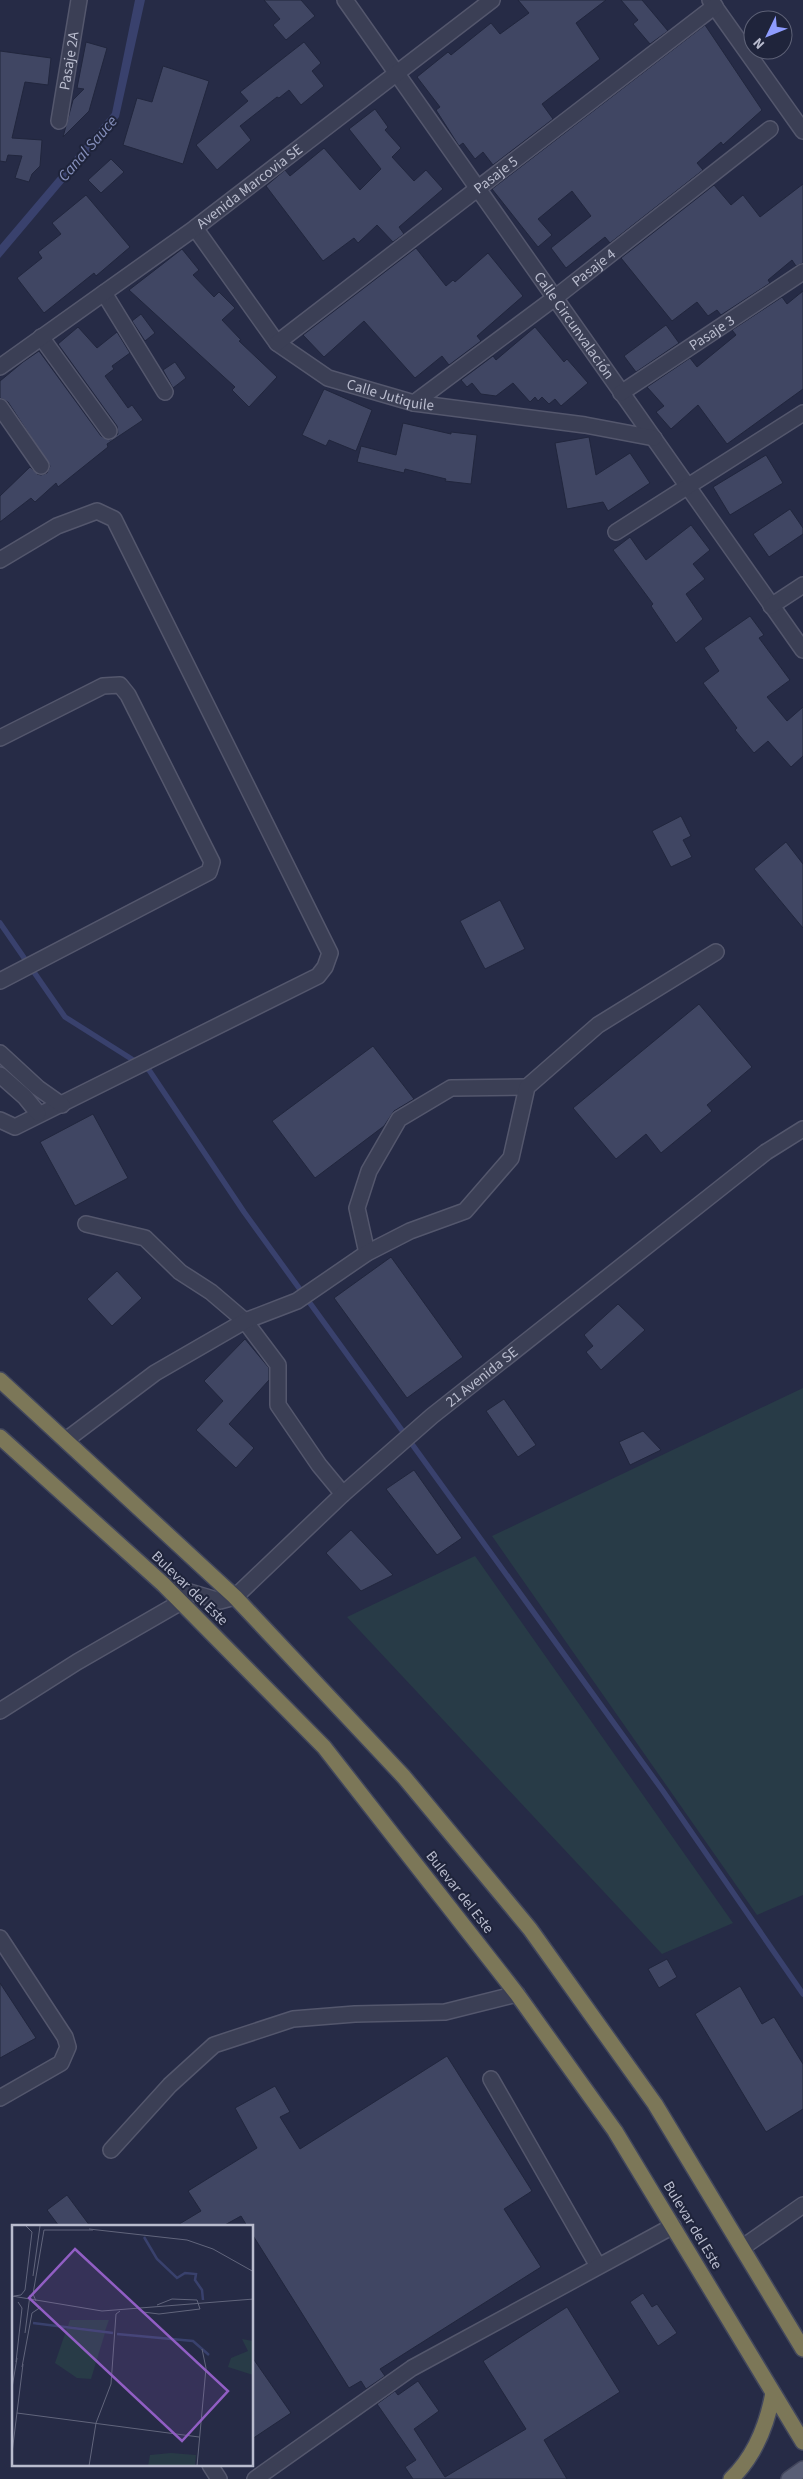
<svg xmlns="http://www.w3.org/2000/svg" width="803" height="2479" viewBox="0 0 803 2479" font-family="'Source Sans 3',sans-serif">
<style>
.green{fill:#283b47}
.water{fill:#39416d}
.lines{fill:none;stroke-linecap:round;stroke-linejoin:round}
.stream{stroke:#39416d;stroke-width:5.5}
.building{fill:#404663;stroke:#21263d}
.minor-casing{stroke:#54576d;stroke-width:18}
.major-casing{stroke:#42465c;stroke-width:18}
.highway-casing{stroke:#42475d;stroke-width:18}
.minor{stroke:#3b3f55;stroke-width:15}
.major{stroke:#595e75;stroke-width:15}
.highway{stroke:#7c7758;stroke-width:15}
.labels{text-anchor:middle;stroke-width:4;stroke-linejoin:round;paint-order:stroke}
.street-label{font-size:15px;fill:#b9bcce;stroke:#1f243b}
.water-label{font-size:16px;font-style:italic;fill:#858fbb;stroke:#1f243b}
.inset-river{fill:none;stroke:#39416d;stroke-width:2.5}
.inset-road{fill:none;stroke:#61657c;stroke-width:1}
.view{fill:#915ec4;fill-opacity:0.15;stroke:#915ec4;stroke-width:2.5}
.inset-edge{fill:none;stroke:#b9bcce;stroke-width:2.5}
</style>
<rect width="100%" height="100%" fill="#262b46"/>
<path class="green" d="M803,1388V1895L757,1915L492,1536Z
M475,1556L733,1923L662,1954L347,1617Z"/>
<path class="water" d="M135,0H145L119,117L0,258V245L112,113Z"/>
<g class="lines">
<path class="stream" d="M0,923L65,1017L149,1070L244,1212L663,1791L803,1994"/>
</g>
<path class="building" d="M264,0H301L315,16L286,40L273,25L280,19Z
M518,0H606L576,23L600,59L542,104L553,119L493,165L483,152L475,159L463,143L459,146L436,110L440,107L417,77L448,52L451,55L491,23L500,34L529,13Z
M621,0H642L668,31L650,44L633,24L638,20Z
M705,25L762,110L723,145L721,142L697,163L703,170L610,243L605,237L566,268L551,248L591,216L572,191L538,219L552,235L538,247L492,189Z
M86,42L107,48L89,111L63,137L73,100L84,89L77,88Z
M304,42L321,63L312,71L324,86L301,105L289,90L279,98L277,97L240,126L251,140L217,170L196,145L248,101L240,92Z
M0,51L51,58L48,85L25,82L12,138L42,140L40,166L32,174L29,182L15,178L22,156L8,155L6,162L0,161Z
M163,66L209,81L183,164L123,145L137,98L152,102Z
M375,109L388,127L385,130L401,148L392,157L414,181L426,170L443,189L399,227L404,234L393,242L377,225L358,243L354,238L323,261L266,186L285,170L290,176L324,148L360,190L381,169L349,129Z
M111,159L124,172L101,193L88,180Z
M803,184V263L796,266L792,260L768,280L770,283L721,315L717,310L708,316L697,302L672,321L621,258L714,185L731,205L743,195L760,217Z
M86,195L130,247L96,276L94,273L44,313L17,278L42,258L38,252L61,234L52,223Z
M416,248L446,286L453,280L455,282L488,253L523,296L477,336L481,341L449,365L442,356L415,378L364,321L324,357L303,335Z
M182,249L199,270L193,275L214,297L219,292L235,308L222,320L241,340L239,341L277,377L249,407L232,390L235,387L129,290Z
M803,291V389L727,444L698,405L671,429L656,412L664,406L647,387L690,358L697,367L736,335L732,330L782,297L787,304Z
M141,314L155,333L145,341L132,321Z
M666,325L679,343L636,372L624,356Z
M78,327L97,348L117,332L130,353L112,366L114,369L105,376L128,408L132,405L143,420L107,444L108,447L58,487L56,483L35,502L31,498L0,522V496L30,467L37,474L41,475L47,473L50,466L8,402L0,398V381L23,362L39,351L101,436L110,440L118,434L117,426L58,344Z
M535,327L564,362L567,359L588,383L561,406L555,399L549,404L542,397L538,401L535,397L530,402L513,383L496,396L481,394L472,383L467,387L461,380L493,356L496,360Z
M175,362L186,378L173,388L163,370Z
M324,389L372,410L356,451L329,440L326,446L302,435Z
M403,423L451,434V432L477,435L471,484L445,481L446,479L405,469L404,473L357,462L361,446L396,455Z
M589,437L596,475L630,453L650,483L608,511L603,502L567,509L555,443Z
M766,455L783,483L730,515L713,487Z
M790,509L803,528V534L769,557L753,534Z
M691,525L710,550L693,564L705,579L686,594L703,619L676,643L651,606L653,604L613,550L630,537L646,560Z
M750,616L764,635L759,638L790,680L767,697L787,721L803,707V756L791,767L768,741L754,753L735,730L737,728L703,683L719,671L704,648Z
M681,816L691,836L683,840L692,857L671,867L652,831Z
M786,842L803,864V928L754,869Z
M500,900L525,949L485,969L460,921Z
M699,1004L752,1067L707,1105L712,1111L661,1153L646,1134L616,1159L573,1108Z
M373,1046L414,1099L394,1111L384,1126L315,1178L272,1121Z
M93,1114L128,1178L75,1206L40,1142Z
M391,1257L463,1357L407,1398L334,1298Z
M117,1271L142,1298L112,1326L87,1299Z
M618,1304L645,1330L601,1370L586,1352L593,1346L584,1335Z
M245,1339L269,1368V1380L229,1424L254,1448L236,1468L196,1430L223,1401L204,1381Z
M504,1399L536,1445L518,1457L486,1411Z
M643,1431L661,1450L630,1465L619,1442Z
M414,1470L462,1538L437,1555L386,1489Z
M351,1530L393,1575L361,1591L326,1553Z
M667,1959L677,1977L659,1988L648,1969Z
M0,1983L36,2038L0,2058Z
M740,1986L762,2024L774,2017L803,2064V2109L766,2132L695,2014Z
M447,2056L532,2191L504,2209L541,2267L380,2369L385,2376L366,2389L361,2381L349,2388L252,2234V2226H247L241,2216L223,2226H176L201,2211L188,2191L257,2148L235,2108L275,2086L290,2112L280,2117L300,2149Z
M67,2195L90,2226H59L47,2210Z
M643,2293L652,2307L657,2304L677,2333L658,2346L630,2302Z
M567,2307L620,2392L544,2440L567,2479H413L405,2467L416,2460L377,2404L395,2391L398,2395L418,2381L439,2411L414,2429L445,2477L526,2429L483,2361Z
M252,2357L291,2413L252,2439Z"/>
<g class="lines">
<g class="minor-casing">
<g id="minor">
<path id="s1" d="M345,0L803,650"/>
<path d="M710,0L803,131"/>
<path id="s2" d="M59,121L79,0"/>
<path id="s3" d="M195,228L277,343L328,378L414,403L585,425L654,438"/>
<path d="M104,293L165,392"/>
<path d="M41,337L109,431"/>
<path id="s4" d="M277,343L715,6"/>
<path id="s5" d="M0,367L195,228L492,0"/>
<path id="s6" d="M621,393L803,272"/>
<path id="s7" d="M414,403L556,297L770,129"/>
<path d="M0,407L41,466"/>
<path d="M616,532L803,413"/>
<path d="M0,560L57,526L97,511L114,519L330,953L325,967L318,976L15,1127L0,1120"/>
<path d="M771,606L803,585"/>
<path d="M0,738L103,686L120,685L128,695L212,862L209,872L0,981"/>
<path d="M0,1053L38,1088L62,1105"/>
<path d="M0,1075L25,1097L38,1113"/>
<path d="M86,1224L145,1238L180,1272L211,1292L245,1321L278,1365V1405L319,1465L343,1494"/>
<path d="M367,1253L357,1208L369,1171L399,1119L451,1088L527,1087"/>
<path d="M66,1440L155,1373L245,1321L297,1301L367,1253L410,1231L465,1211L511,1158L527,1087L598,1025L716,952"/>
<path id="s8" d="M163,1584L220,1601L235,1597L343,1494L432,1416L766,1152L803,1129"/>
<path d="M0,1711L77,1662L181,1602"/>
<path d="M0,1938L65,2037L68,2047L61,2063L0,2098"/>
<path d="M491,2079L598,2266"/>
<path d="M111,2150L170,2085L214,2045L293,2019L355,2014L445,2012L517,1994"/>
<path d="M743,2247L803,2205"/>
<path d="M210,2465L219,2479"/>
<path d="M255,2479L412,2368L673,2226"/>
</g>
</g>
<g class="major-casing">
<path id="major" d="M789,2479L803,2469"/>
</g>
<g class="highway-casing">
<path id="highway" d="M0,1380L235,1597L404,1777L530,1929L655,2104L803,2349
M0,1437L163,1584L324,1747L517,1994L615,2131L803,2442
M731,2479C755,2456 767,2425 773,2393"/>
</g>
<use href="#minor" class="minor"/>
<use href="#major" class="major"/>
<use href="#highway" class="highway"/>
</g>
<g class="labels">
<g class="street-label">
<text dy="5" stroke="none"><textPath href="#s2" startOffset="61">Pasaje 2A</textPath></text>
<text dy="5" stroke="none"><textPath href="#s4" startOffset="276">Pasaje 5</textPath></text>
<text dy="5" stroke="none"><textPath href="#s5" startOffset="308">Avenida Marcovia SE</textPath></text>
<text dy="5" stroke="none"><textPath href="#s7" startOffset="225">Pasaje 4</textPath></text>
<text dy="5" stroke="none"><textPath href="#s1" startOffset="398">Calle Circunvalación</textPath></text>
<text dy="5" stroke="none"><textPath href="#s6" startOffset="109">Pasaje 3</textPath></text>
<text dy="5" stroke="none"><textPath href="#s3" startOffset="268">Calle Jutiquile</textPath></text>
<text dy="5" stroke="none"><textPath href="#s8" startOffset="406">21 Avenida SE</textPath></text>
<text transform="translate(190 1588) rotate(44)" y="5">Bulevar del Este</text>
<text transform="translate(460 1892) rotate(52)" y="5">Bulevar del Este</text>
<text transform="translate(693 2225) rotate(59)" y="5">Bulevar del Este</text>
</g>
<g class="water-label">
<text transform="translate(87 148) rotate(-49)" y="6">Canal Sauce</text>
</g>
</g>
<g transform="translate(12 2225)">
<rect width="241" height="241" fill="#262b46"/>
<path d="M58,95H97L93,106L56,101ZM55,103L93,108L79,154L65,153L43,138ZM230,114L241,116V150L216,142L219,133L236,126ZM159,228L184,230L183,241H136L138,230Z" fill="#283b47"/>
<path class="inset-river" d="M132,12L145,34L165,53L173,48L184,49L183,55L190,65L191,75M21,98L101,108M105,109L181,116L197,130"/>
<path class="inset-road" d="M77,4L175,15L201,24L242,47M21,51L28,1M0,71L90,86L242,74M2,71L9,70L13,65L20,7L14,1M24,76L21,69L32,5H81M131,87L147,89L188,84L185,75L160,74L145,80M13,108L18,70M4,137L10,83L6,77M10,142L20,88L29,82M0,163L5,133M5,188L187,212M0,228L11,139M77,241L84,198L99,159L104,89L108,86M185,241L194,143L190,124"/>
<path class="view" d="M63,24L216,166L170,216L17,73Z"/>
<rect width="241" height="241" class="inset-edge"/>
</g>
<g transform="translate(768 35) rotate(227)"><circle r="24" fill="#1f243b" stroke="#5d6176"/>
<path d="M0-4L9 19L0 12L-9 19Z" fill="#8e9cfe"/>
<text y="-8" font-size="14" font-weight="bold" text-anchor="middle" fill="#b9bcce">N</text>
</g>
</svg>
